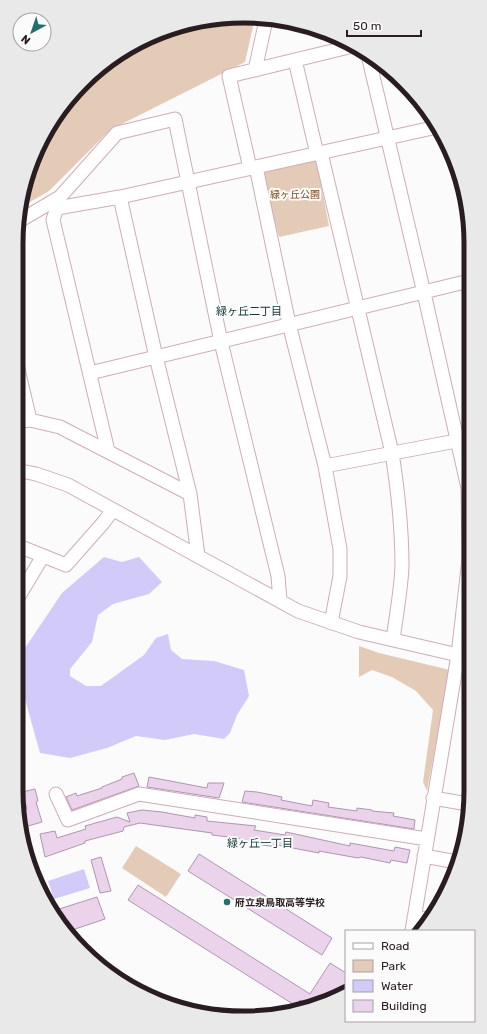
<svg xmlns="http://www.w3.org/2000/svg" width="487" height="1034" viewBox="0 0 487 1034" font-family="Rubik,'Noto Sans JP',sans-serif">
<style>
.green{fill:#e4cbb7}
.water{fill:#d2caf8}
.building{fill:#ead3eb;stroke:#ad97ae}
.lines{fill:none;stroke-linecap:round;stroke-linejoin:round}
.minor-casing{stroke:#ceadb8;stroke-width:15}
.minor{stroke:#fff;stroke-width:13}
.poi-dot{fill:#236e6f;stroke:#fbfbfb;stroke-width:1.5}
.labels{text-anchor:middle;stroke-width:4;stroke-linejoin:round;paint-order:stroke}
.park-label{font-size:10px;fill:#7c4915;stroke:#fbfbfb}
.poi-label{font-size:10px;font-weight:bold;fill:#291d21;stroke:#fbfbfb;text-anchor:start}
.neighbourhood-label{font-size:11px;fill:#133636;stroke:#fbfbfb}
.rim{fill:none;stroke:#291d21;stroke-width:5}
</style>
<rect width="100%" height="100%" fill="#fbfbfb"/>
<path class="green" d="M244,16L255,18L245,62L110,130L49,191L23,206L33,156L83,82L157,33Z
M312,159L317,163L329,226L279,237L262,176L266,171Z
M359,646L379,653L450,670L427,791L423,782L433,710L416,691L392,677L372,670L359,677Z
M136,846L181,874L166,897L122,868Z"/>
<path class="water" d="M104,557L122,562L139,557L162,582L149,594L113,604L98,615L92,642L70,669V676L86,686H101L144,655L156,638L168,634L171,650L182,659L214,661L244,670L249,696L237,715L230,733L224,739L194,734L165,740L136,736L107,748L70,758L40,753L17,670L25,648L62,593Z
M84,869L90,888L54,899L48,881Z"/>
<path class="building" d="M134,773L139,786L72,810L66,797L76,793L77,796L102,788V787L122,779V777Z
M149,777L207,788L208,783H224L219,798L147,787Z
M35,789L38,801L36,802L42,822L28,826L23,810L27,809L22,792Z
M245,791L257,792L282,797L281,800L312,806L313,800L329,803L328,807L357,811V808L372,810V811L394,813L393,816L415,820L414,829L242,802Z
M142,810L162,812L195,818V815L207,817V821L256,826L254,830L285,835L286,832L350,846V843L394,851L395,847L410,850L407,863L391,860L390,863L361,857L358,858L319,851V853L277,845V847L262,845L237,838L212,835V833L140,823L124,827L123,831L85,841V843L45,857L40,834L55,831L57,838L86,829L85,826L117,817L130,822L127,813Z
M199,854L332,938L322,955L188,871Z
M101,857L111,891L100,893L91,860Z
M138,885L310,994L330,963L346,973V993L308,1006L300,1000L296,1006L128,900Z
M97,897L105,919L66,932L63,929L56,910Z"/>
<g class="lines">
<g class="minor-casing">
<path id="minor" d="M368,55L424,293L468,488L469,559L458,655L412,931
M295,60L317,154
M255,70L266,20
M321,153L392,453C398,491 402,528 402,566C401,591 396,616 393,640
M256,167L289,324L325,466L340,549V576L331,623
M250,168L229,76L353,46
M120,197L156,357L190,494L198,556
M59,201L53,220L108,451
M57,208L120,197L437,127
M21,220L60,197L117,133L175,119L221,342L278,576L280,601
M16,361L30,420
M90,373L469,281
M16,422L30,420L60,427L190,494
M325,466L456,441
M16,470L36,474L68,485L298,611L359,632L471,658
M16,545L66,565L103,523L113,510
M16,601L43,556
M56,794L68,820L139,794L427,839
M433,798L468,804
M424,856L457,862
M414,917L428,919"/>
</g>
<use href="#minor" class="minor"/>
</g>
<circle class="poi-dot" cx="227" cy="902" r="4"/>
<g class="labels">
<g class="park-label">
<text x="295" y="198">緑ヶ丘公園</text>
</g>
<g class="poi-label">
<text x="235" y="906">府立泉鳥取高等学校</text>
</g>
<g class="neighbourhood-label">
<text x="249" y="315">緑ヶ丘二丁目</text>
<text x="260" y="847">緑ヶ丘一丁目</text>
</g>
</g>
<path d="M0 0H487V1034H0ZM243 23H244A220 220 0 0 1 464 243V791A220 220 0 0 1 244 1011H243A220 220 0 0 1 23 791V243A220 220 0 0 1 243 23Z" fill="#eae9ea" fill-rule="evenodd"/>
<path class="rim" d="M243 23H244A220 220 0 0 1 464 243V791A220 220 0 0 1 244 1011H243A220 220 0 0 1 23 791V243A220 220 0 0 1 243 23Z"/>
<rect x="345" y="930" width="130" height="92" fill="#fbfbfb" stroke="#a7a2a4"/>
<rect x="353" y="943" width="20" height="6" fill="#ffffff" stroke="#a7a2a4"/>
<text x="381" y="950" font-size="12" fill="#291d21">Road</text>
<rect x="353" y="960" width="20" height="12" fill="#e4cbb7" stroke="#a7a2a4"/>
<text x="381" y="970" font-size="12" fill="#291d21">Park</text>
<rect x="353" y="980" width="20" height="12" fill="#d2caf8" stroke="#a7a2a4"/>
<text x="381" y="990" font-size="12" fill="#291d21">Water</text>
<rect x="353" y="1000" width="20" height="12" fill="#ead3eb" stroke="#a7a2a4"/>
<text x="381" y="1010" font-size="12" fill="#291d21">Building</text>
<g transform="translate(32 32) rotate(220)"><circle r="19" fill="#fbfbfb" stroke="#a7a2a4"/>
<path d="M0-3L7 15L0 10L-7 15Z" fill="#236e6f"/>
<text y="-6" font-size="11" font-weight="bold" text-anchor="middle" fill="#291d21">N</text>
</g>
<path d="M347 30v6h74v-6" fill="none" stroke="#291d21" stroke-width="2"/>
<text x="353" y="30" font-size="12" fill="#291d21" stroke="#fbfbfb" stroke-width="3" paint-order="stroke">50 m</text>
</svg>
